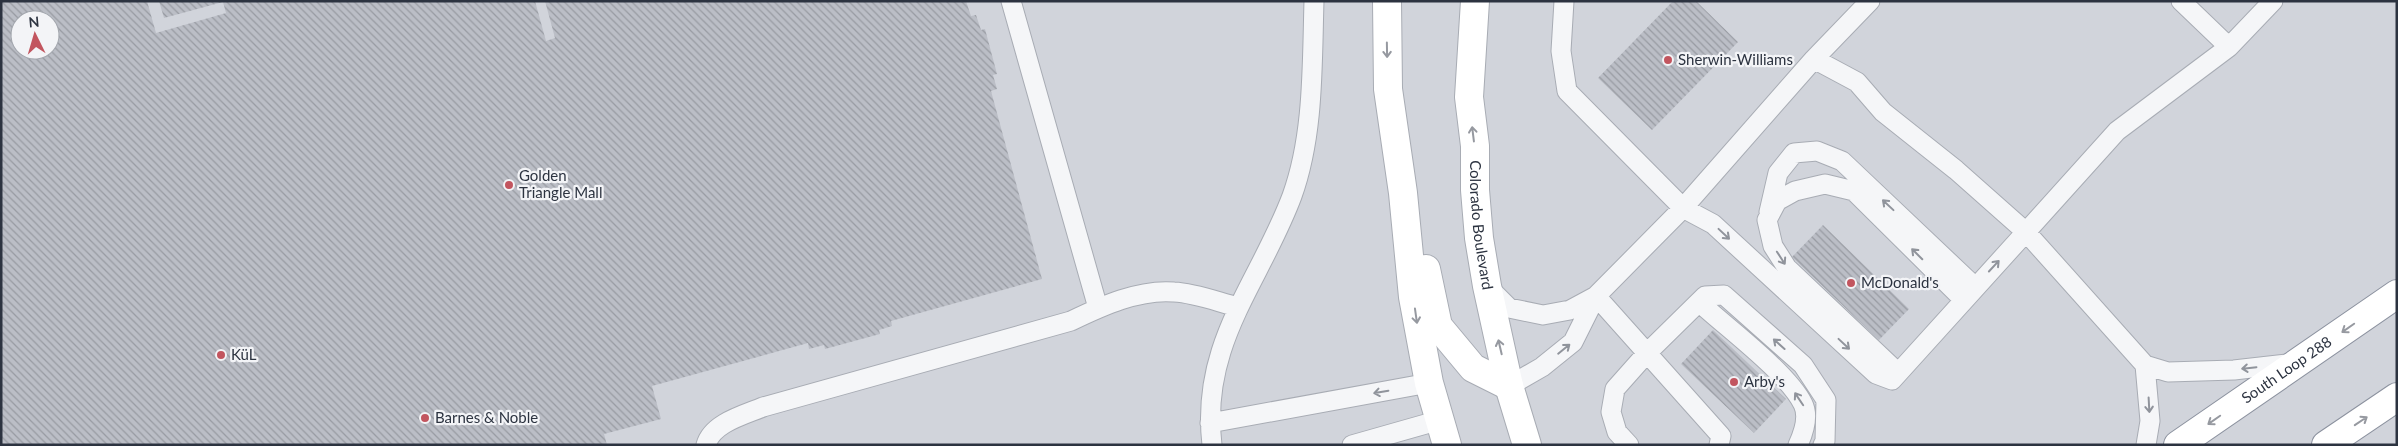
<svg xmlns="http://www.w3.org/2000/svg" width="2398" height="446" viewBox="0 0 2398 446" font-family="Lato,sans-serif">
<style>
.built{fill:#d1d4db;fill-rule:evenodd}
.building{fill:url(#building-back-hatch);fill-rule:evenodd}
.lines{fill:none;stroke-linecap:round;stroke-linejoin:round}
.service-casing{stroke:#a8acb4;stroke-width:21}
.secondary-casing{stroke:#a8acb4;stroke-width:30}
.trunk-casing{stroke:#8c929f;stroke-width:30}
.service{stroke:#f5f6f8;stroke-width:19}
.secondary{stroke:#fff;stroke-width:28}
.trunk{stroke:#fff;stroke-width:28}
.oneway{stroke:#9699a0}
.oneway2{stroke:#90949c}
.poi-dot{fill:#c2555f;stroke:#f3f4f7;stroke-width:2}
.labels{text-anchor:middle;stroke-width:4.5;stroke-linejoin:round;paint-order:stroke}
.poi-label{font-size:15px;fill:#2c3340;stroke:#f3f4f7;text-anchor:start}
.street-label{font-size:15px;fill:#2c3340;stroke:#f3f4f7}
</style>
<defs>
<pattern id="building-back-hatch" width="6" height="6" patternUnits="userSpaceOnUse" patternTransform="scale(1.25)"><rect width="6" height="6" fill="#bbbec6"/><path d="M-1 5l2 2M0 0l6 6M5-1l2 2" fill="none" stroke="#989ba2"/></pattern>
</defs>
<rect width="100%" height="100%" fill="#e3e5ea"/>
<path class="built" d="M1,1H2397V445H1ZM20,20H50V50H20Z"/>
<path class="building" d="M1,1H147L156,33L226,13L223,2L164,18L159,1H535L546,41L555,38L545,1H966L971,16L976,15L981,30L985,29L997,74L993,75L997,89L991,91L1042,279L891,321L892,326L879,330L880,334L825,349L824,345L809,349L808,343L652,386L661,419L604,434L607,445H1ZM20,20H50V50H20Z
M1673,1H1696L1738,42L1652,130L1598,78Z
M1823,225L1909,309L1879,340L1792,257Z
M1713,330L1786,399L1754,433L1681,364Z"/>
<g class="lines">
<g class="service-casing">
<path id="service" d="M1011,1L1098,308
M1564,1L1561,51L1567,91L1683,208L1713,224L1876,374L1892,380L2026,232L2145,365L2168,372L2234,370L2294,363
M2181,1L2229,47
M1814,59L1857,82L1883,112L1956,170L2026,232L2117,131L2229,47L2273,1
M1769,212L1778,173L1794,153L1817,151L1842,161L1975,287
M1488,287L1509,308L1543,315L1570,310L1596,296L1683,208L1814,59L1870,1
M1596,296L1721,436L1719,445
M1699,302C1727,328 1787,372 1803,404C1809,416 1803,434 1798,445
M2145,365L2150,421L2146,445
M1898,373L1787,268L1773,246L1767,220L1777,201L1795,191L1825,184L1854,191L1964,300
M1509,386L1542,367L1573,342L1596,296
M1210,423L1429,383
M706,445C712,423 744,415 763,407L1071,321C1102,306 1139,289 1174,292C1195,293 1218,302 1238,307
M1212,445C1200,343 1259,284 1292,196C1314,135 1312,66 1314,1
M1352,445L1440,420
M1629,445L1617,432L1611,412L1615,389L1647,353L1705,296L1724,295L1803,365L1826,400L1825,441L1823,445"/>
</g>
<g class="secondary-casing">
<g id="secondary">
<path d="M1387,1L1388,89L1403,193L1413,297L1429,383L1447,445"/>
<path id="s1" d="M1475,1L1469,97L1475,146V190L1479,238L1487,286L1509,386L1527,445"/>
<path d="M1426,269L1438,326L1473,368L1509,386"/>
</g>
</g>
<g class="trunk-casing">
<g id="trunk">
<path id="s2" d="M2178,445L2397,294"/>
<path d="M2326,445L2397,397"/>
</g>
</g>
<use href="#service" class="service"/>
<use href="#secondary" class="secondary"/>
<use href="#trunk" class="trunk"/>
</g>
<defs><path id="oneway-shaft" d="M-6 0H5M1.5-3L5.5 0L1.5 3" fill="none" stroke-width="1.6" stroke-linecap="round" stroke-linejoin="round" transform="scale(1.25)"/></defs>
<g class="oneway">
<use href="#oneway-shaft" transform="translate(1387 50) rotate(89)"/>
<use href="#oneway-shaft" transform="translate(1473 134) rotate(-97)"/>
<use href="#oneway-shaft" transform="translate(1416 316) rotate(82)"/>
<use href="#oneway-shaft" transform="translate(2348 328) rotate(145)"/>
<use href="#oneway-shaft" transform="translate(1500 347) rotate(-103)"/>
<use href="#oneway-shaft" transform="translate(2214 420) rotate(145)"/>
<use href="#oneway-shaft" transform="translate(2361 421) rotate(-34)"/>
</g>
<g class="oneway2">
<use href="#oneway-shaft" transform="translate(1888 205) rotate(-137)"/>
<use href="#oneway-shaft" transform="translate(1724 234) rotate(43)"/>
<use href="#oneway-shaft" transform="translate(1917 254) rotate(-135)"/>
<use href="#oneway-shaft" transform="translate(1781 258) rotate(57)"/>
<use href="#oneway-shaft" transform="translate(1994 266) rotate(-47)"/>
<use href="#oneway-shaft" transform="translate(1779 344) rotate(-138)"/>
<use href="#oneway-shaft" transform="translate(1844 344) rotate(43)"/>
<use href="#oneway-shaft" transform="translate(1564 349) rotate(-39)"/>
<use href="#oneway-shaft" transform="translate(2249 368) rotate(174)"/>
<use href="#oneway-shaft" transform="translate(1381 392) rotate(170)"/>
<use href="#oneway-shaft" transform="translate(1799 399) rotate(-124)"/>
<use href="#oneway-shaft" transform="translate(2149 405) rotate(87)"/>
</g>
<g class="poi-dot">
<circle cx="1668" cy="60" r="5"/>
<circle cx="509" cy="185" r="5"/>
<circle cx="1851" cy="283" r="5"/>
<circle cx="221" cy="355" r="5"/>
<circle cx="1734" cy="382" r="5"/>
<circle cx="425" cy="418" r="5"/>
</g>
<g class="labels">
<g class="poi-label">
<text x="1678" y="65">Sherwin-Williams</text>
<text x="519" y="181">Golden<tspan x="519" dy="17">Triangle Mall</tspan></text>
<text x="1861" y="288">McDonald's</text>
<text x="231" y="360">KüL</text>
<text x="1744" y="387">Arby's</text>
<text x="435" y="423">Barnes &amp; Noble</text>
</g>
<g class="street-label">
<text dy="5" stroke="none"><textPath href="#s1" startOffset="225">Colorado Boulevard</textPath></text>
<text dy="5" stroke="none"><textPath href="#s2" startOffset="132">South Loop 288</textPath></text>
</g>
</g>
<rect width="2398" height="446" fill="none" stroke="#2c3340" stroke-width="5"/>
<g transform="translate(35 35) rotate(355)"><circle r="24" fill="#f3f4f7" stroke="#a3a7ae"/>
<path d="M0-4L9 19L0 12L-9 19Z" fill="#c2555f"/>
<text y="-8" font-size="14" font-weight="bold" text-anchor="middle" fill="#2c3340">N</text>
</g>
</svg>
